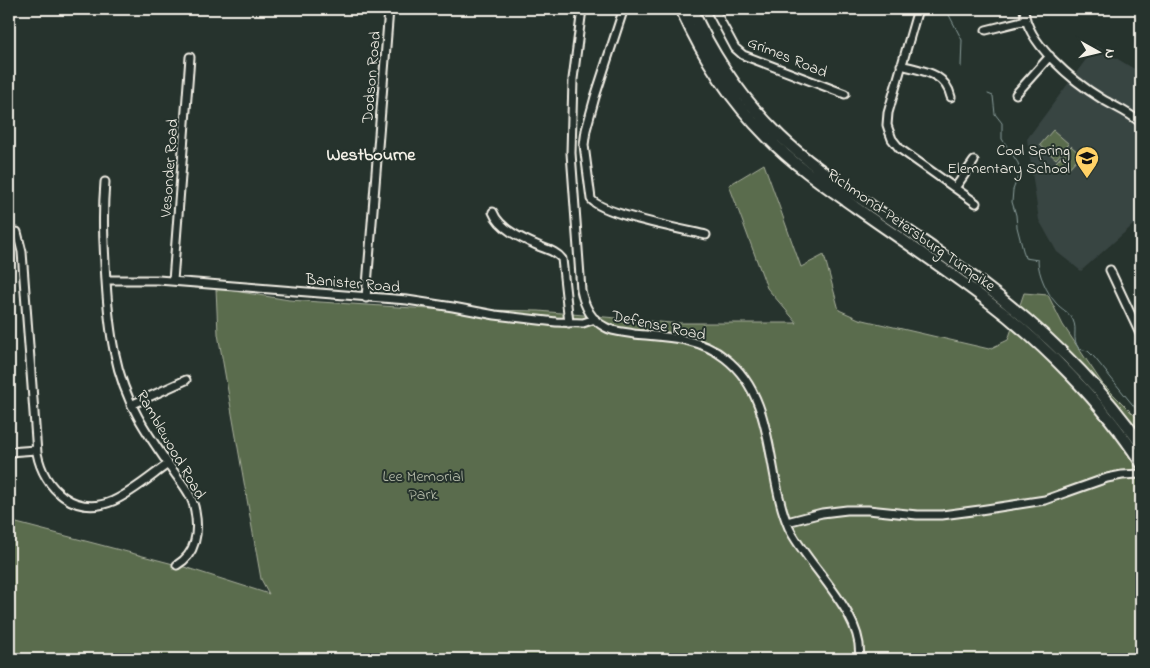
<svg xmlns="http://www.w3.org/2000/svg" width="1150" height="668" viewBox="0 0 1150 668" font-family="'Indie Flower',sans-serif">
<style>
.built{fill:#384442}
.green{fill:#5a6c4e;stroke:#a7ae9b}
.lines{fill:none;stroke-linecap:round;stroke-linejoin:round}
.stream{stroke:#8c9f9d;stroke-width:1}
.minor-casing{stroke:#f4f1e8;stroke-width:11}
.highway-casing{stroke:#f4f1e8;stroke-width:14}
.minor{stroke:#26332d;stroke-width:7}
.highway{stroke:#26332d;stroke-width:10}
.labels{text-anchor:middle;stroke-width:4;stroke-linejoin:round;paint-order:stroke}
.street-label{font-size:16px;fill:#f4f1e8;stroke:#26332d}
.poi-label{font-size:16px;fill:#f4f1e8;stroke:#26332d;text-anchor:end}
.park-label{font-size:16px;fill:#b6bcaa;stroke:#26332d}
.neighbourhood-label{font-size:18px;font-weight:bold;fill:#f4f1e8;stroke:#26332d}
</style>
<rect width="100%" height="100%" fill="#26332d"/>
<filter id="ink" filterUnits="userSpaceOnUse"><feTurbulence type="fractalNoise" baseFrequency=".02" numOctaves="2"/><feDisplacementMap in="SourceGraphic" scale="10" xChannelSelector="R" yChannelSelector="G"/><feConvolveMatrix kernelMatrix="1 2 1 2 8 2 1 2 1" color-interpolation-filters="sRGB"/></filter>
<g filter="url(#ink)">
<path class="built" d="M1096,46L1141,73V218L1081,271L1057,252L1039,220L1027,139Z"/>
<path class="green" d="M1053,130L1069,144L1056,159L1040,145Z
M1071,146L1081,155L1066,171L1056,162Z
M764,164L801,267L824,255L839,310L859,319L989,349L1008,340L1024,293L1048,295L1063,325L1102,383L1141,422V659H9V521L181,566L269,594L261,579L218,334L216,288L289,300L429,309L539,311L671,323H797L767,288L729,185Z"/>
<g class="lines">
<path class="stream" d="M948,13L962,40L961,67
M988,94L993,96L995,114L1002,123V139L1018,163L1020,171L1013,190L1012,202L1016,215L1017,227L1025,258L1038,260C1038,274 1047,293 1056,303C1061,309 1069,312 1073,320C1078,331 1071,337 1079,349L1088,351L1094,357L1141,415"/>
<g class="minor-casing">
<path id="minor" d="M582,9L573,79L571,153L581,290C584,305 591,320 605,327C613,332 625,332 634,334C666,337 698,337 725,358C777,398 765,473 789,528C807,566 866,615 859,659
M714,9L735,48L743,55L845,94
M918,9L888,113L887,125L889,131L892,139L900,149L976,203
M1024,9C1026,43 1074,82 1102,99C1115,107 1129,112 1141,123
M622,14L595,97L586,130L584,145L591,199C601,214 685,230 706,235
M986,30L1026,20
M901,65C922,71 945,72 951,97
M1016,94L1050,56
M105,182C102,217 104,246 106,281C109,328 114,375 138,417C149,437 163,456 176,475C184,486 193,497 195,511C199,532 196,554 177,565
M955,188L974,161
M493,212C500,230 525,240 541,247C549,250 557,252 562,259L569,323
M17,232L22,252L37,453C44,489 75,517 113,501C133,492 151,476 168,464
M1110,270L1141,336
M106,280H158L407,300L453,307L495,315L556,322L583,323L595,319
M173,281L190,57
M366,298L389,9
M1134,321L1141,318
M131,405L186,380
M9,452L36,450
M787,522L822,513L847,510H868L917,515H942L980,510L1045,500L1107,478L1122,475L1141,474"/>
</g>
<g class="highway-casing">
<path id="highway" d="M681,9C702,56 730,100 767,137C793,164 825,186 855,207C899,238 943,267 985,299C1041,341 1104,404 1141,463
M692,9C713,56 743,100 780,136C806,161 837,182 867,203C904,228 940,252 976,279C1038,325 1096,380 1141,444"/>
</g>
<use href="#minor" class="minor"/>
<use href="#highway" class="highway"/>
</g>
</g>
<defs>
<g id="school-pin" transform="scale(1.25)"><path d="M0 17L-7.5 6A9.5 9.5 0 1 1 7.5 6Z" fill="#ffd166" stroke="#26332d"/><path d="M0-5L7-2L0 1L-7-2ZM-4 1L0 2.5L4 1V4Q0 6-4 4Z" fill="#111"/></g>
</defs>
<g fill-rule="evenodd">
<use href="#school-pin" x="1087" y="158"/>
</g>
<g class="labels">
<g class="street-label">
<text transform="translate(788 56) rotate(22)" y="6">Grimes Road</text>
<text transform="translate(370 77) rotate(-85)" y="6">Dodson Road</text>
<text transform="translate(168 168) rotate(-86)" y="6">Vesonder Road</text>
<text transform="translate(912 229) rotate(35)" y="6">Richmond-Petersburg Turnpike</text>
<text transform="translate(353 282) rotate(5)" y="6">Banister Road</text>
<text transform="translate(659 324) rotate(12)" y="6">Defense Road</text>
<text transform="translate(172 444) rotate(60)" y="6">Ramblewood Road</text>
</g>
<g class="poi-label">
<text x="1070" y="155">Cool Spring<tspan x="1070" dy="18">Elementary School</tspan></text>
</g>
<g class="park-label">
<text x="423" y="481">Lee Memorial<tspan x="423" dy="18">Park</tspan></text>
</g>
<g class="neighbourhood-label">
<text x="371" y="160">Westbourne</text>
</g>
</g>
<rect width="1150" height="668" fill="none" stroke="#26332d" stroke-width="30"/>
<rect x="15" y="15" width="1120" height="638" fill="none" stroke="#f4f1e8" stroke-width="2" filter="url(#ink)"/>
<g transform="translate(1098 52) rotate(98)" stroke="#26332d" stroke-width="4" paint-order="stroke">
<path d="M0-4L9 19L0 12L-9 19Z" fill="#f4f1e8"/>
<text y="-8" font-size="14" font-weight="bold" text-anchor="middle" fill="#f4f1e8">N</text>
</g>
</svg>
